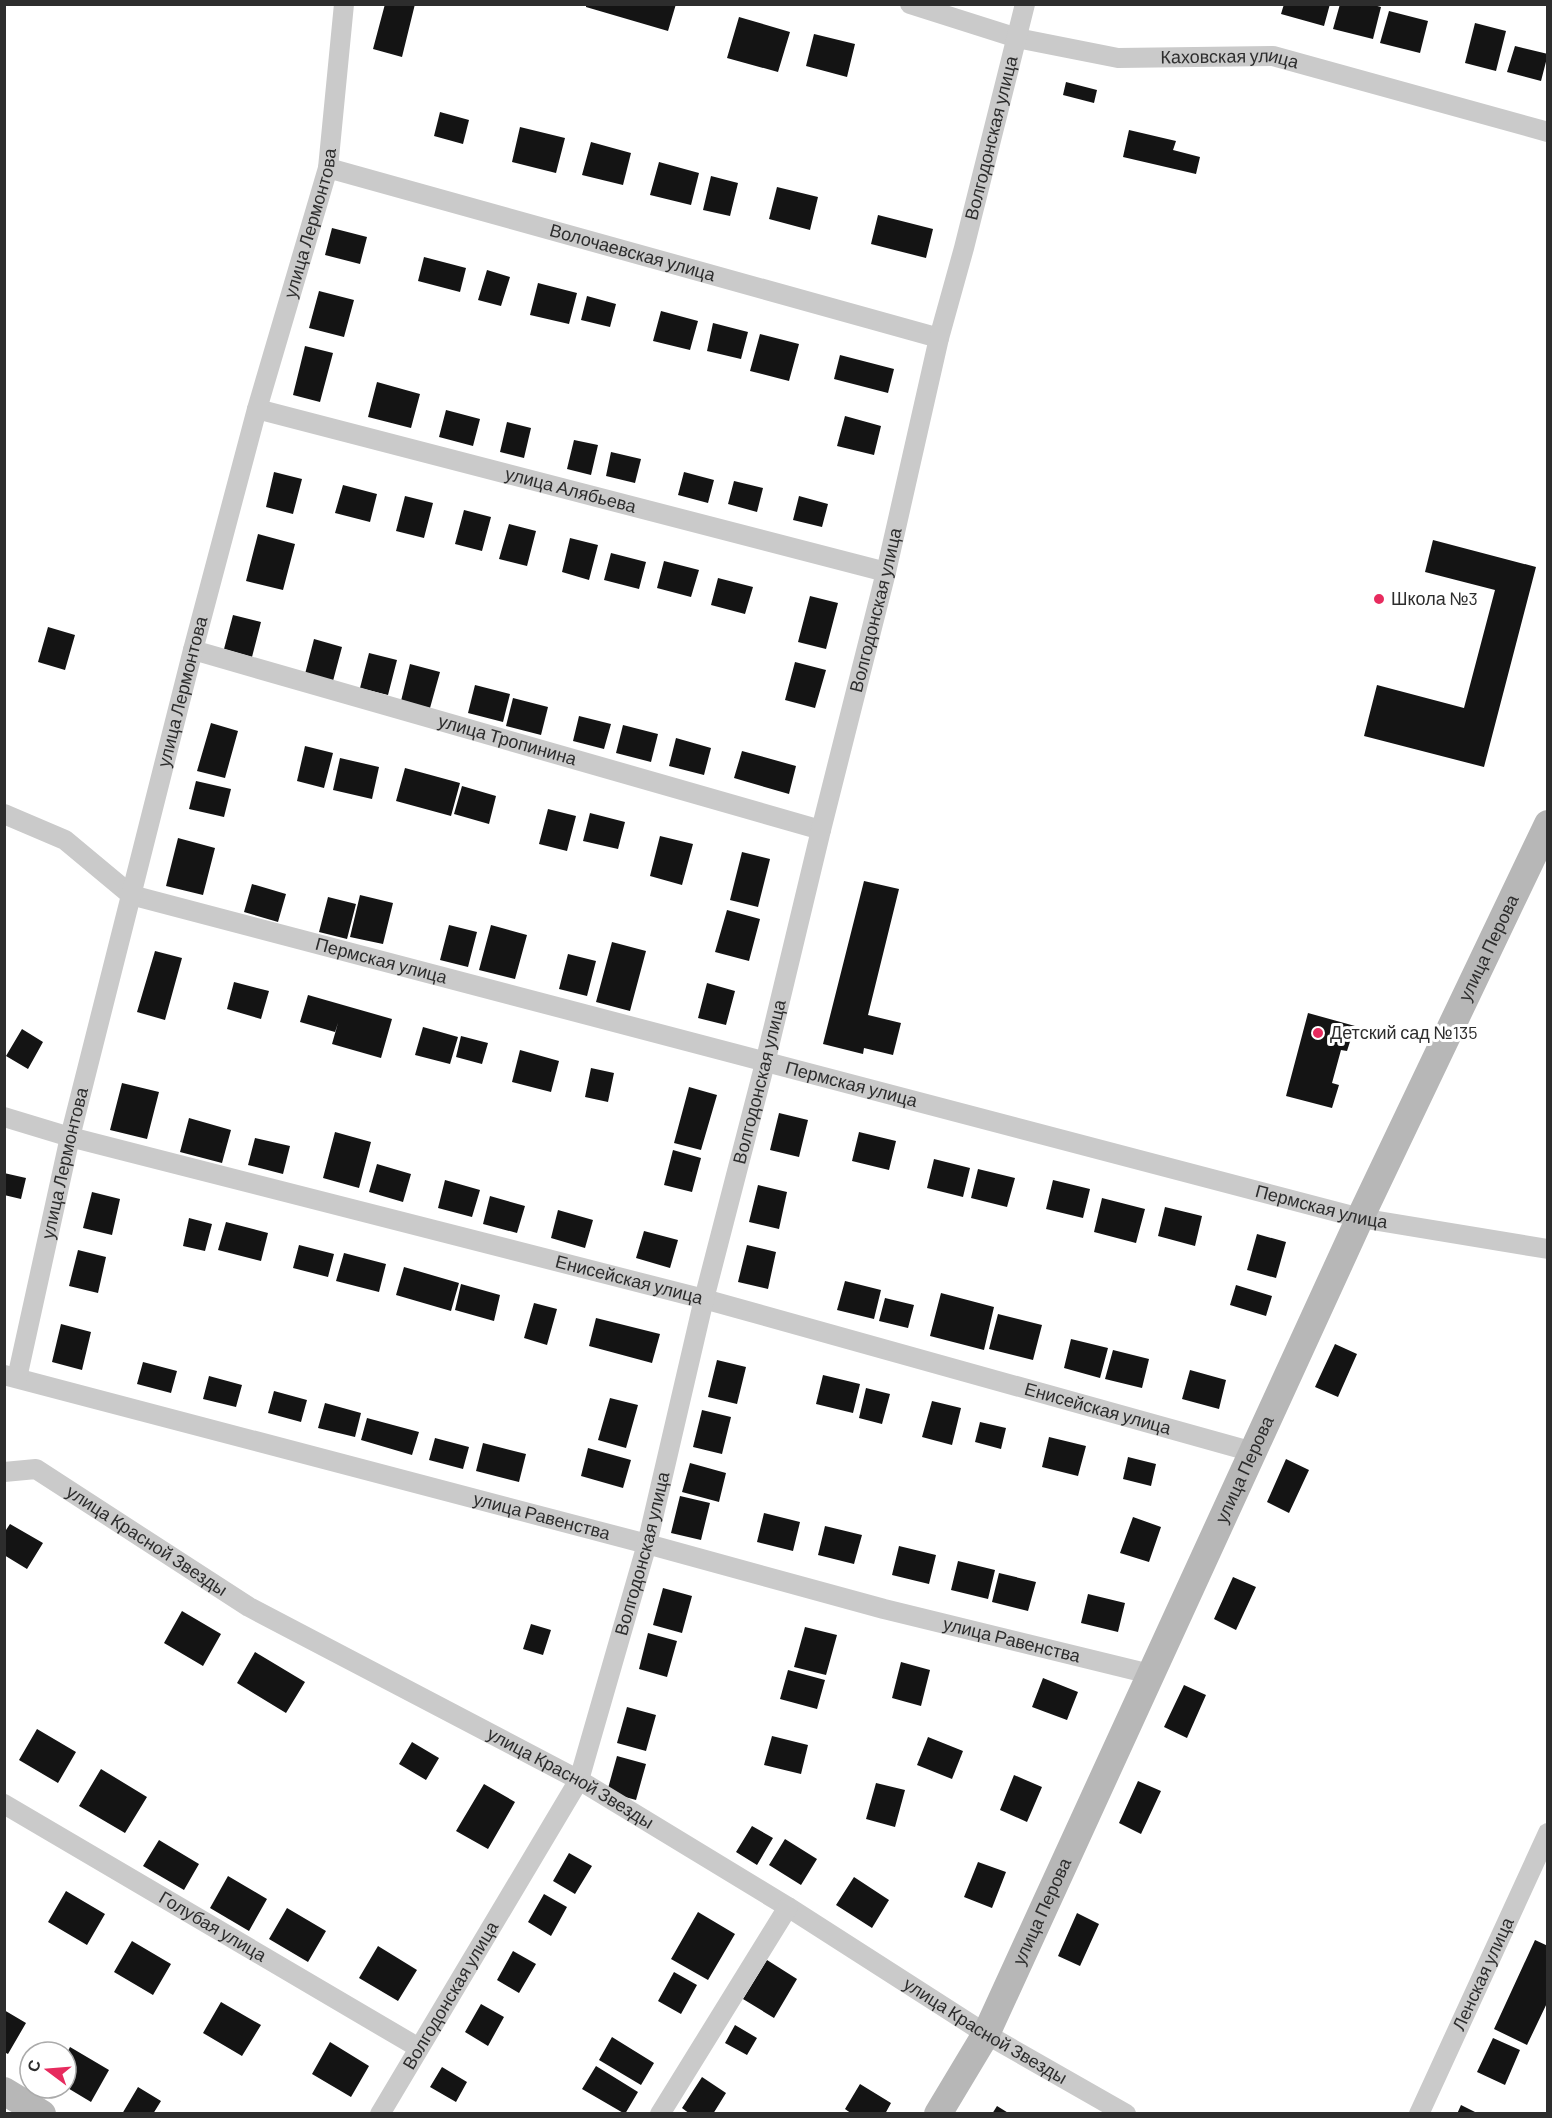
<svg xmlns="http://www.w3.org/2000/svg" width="1552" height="2118" viewBox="0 0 1552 2118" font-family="Barlow,sans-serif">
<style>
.building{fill:#141414}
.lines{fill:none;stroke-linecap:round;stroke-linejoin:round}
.street{stroke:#cacaca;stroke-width:20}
.secondary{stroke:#b7b7b7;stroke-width:28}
.poi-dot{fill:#e72b5e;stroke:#fff;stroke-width:2}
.labels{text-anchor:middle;stroke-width:6;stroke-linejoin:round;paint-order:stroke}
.street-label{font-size:18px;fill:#2d2d2d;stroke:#fff}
.poi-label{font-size:18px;fill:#2d2d2d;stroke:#fff;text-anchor:start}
</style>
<rect width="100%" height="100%" fill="#fff"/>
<path class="building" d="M385,4H415L402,57L373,49Z
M586,4H676L668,31L586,7Z
M1284,4H1330L1324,26L1281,14Z
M1340,4H1370L1381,7L1373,39L1333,29Z
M1389,11L1428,21L1420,53L1380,43Z
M739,17L790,32L778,72L727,58Z
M1475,23L1506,31L1496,71L1465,63Z
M814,34L855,44L847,77L806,66Z
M1515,46L1548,54L1541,81L1507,72Z
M1066,82L1097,90L1094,103L1063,95Z
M440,112L469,120L463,144L434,136Z
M520,127L565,138L556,173L512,162Z
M1129,130L1176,141L1173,150L1200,157L1196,174L1123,157Z
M591,142L631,153L623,185L582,175Z
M659,162L699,173L691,205L650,195Z
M711,176L738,183L730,216L703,210Z
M777,187L818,197L810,230L769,219Z
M878,215L933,229L926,258L871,244Z
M332,228L367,237L360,264L325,255Z
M424,257L466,268L460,292L418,281Z
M487,270L510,277L501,306L478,300Z
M538,283L577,293L569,324L530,315Z
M319,291L354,300L344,337L309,328Z
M587,296L616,304L610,327L581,320Z
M661,311L698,321L690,350L653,341Z
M713,323L748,332L741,359L707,351Z
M760,334L799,344L789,381L750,371Z
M305,346L333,353L320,402L293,395Z
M840,355L894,369L888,393L834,379Z
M377,382L420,394L411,428L368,417Z
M446,410L480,419L473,446L439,437Z
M845,416L881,426L874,455L837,446Z
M507,422L531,428L524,458L500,452Z
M574,440L598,445L591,475L567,469Z
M611,452L641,459L635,483L606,476Z
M274,472L302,479L293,514L266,507Z
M684,472L714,480L708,503L678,495Z
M734,481L763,488L757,512L728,504Z
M343,485L377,494L370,522L335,513Z
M405,496L433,503L424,538L396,531Z
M799,496L828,504L822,527L793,520Z
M464,510L491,517L482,551L455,544Z
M509,524L536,531L527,566L499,559Z
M258,534L295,544L283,590L246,581Z
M570,538L598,545L589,580L562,572Z
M1433,540L1536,567L1484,767L1364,736L1377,685L1464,708L1495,590L1425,572Z
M611,553L646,562L639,589L604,580Z
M664,561L699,570L691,597L657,588Z
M718,578L753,587L745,614L711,605Z
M810,596L838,603L826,649L798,642Z
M233,615L261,622L252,657L224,649Z
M48,627L75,635L65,670L38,662Z
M314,639L342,647L333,681L305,674Z
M369,653L397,660L388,695L360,688Z
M795,662L826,670L815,708L785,700Z
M410,664L440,672L430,708L401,701Z
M475,685L510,694L503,722L468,713Z
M513,698L548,707L541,735L506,726Z
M579,716L611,724L604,749L573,741Z
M211,723L238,731L225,778L197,771Z
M623,725L658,734L651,762L616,753Z
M676,738L711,748L704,775L669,766Z
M305,746L333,753L324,788L297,781Z
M742,751L796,766L789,794L734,778Z
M340,758L379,767L372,799L333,790Z
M405,768L460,783L451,816L396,801Z
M196,781L231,789L224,817L189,809Z
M462,786L496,796L489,824L454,814Z
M548,809L576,816L567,851L539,844Z
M590,813L625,822L618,849L583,841Z
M660,836L693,844L682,885L650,876Z
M178,838L215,848L203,895L166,886Z
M742,852L770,859L758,907L730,900Z
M864,881L899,889L868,1015L901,1023L893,1055L864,1048L863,1054L823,1044Z
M252,884L286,894L278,922L244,912Z
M360,895L393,903L383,944L350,937Z
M328,897L356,904L347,939L319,932Z
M727,910L760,919L749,961L715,952Z
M449,925L477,932L468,967L440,960Z
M491,925L527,935L515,979L479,970Z
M612,942L646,951L630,1011L596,1002Z
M155,951L182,958L165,1020L137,1012Z
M568,954L596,961L587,996L559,989Z
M234,982L269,991L261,1019L227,1009Z
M707,983L735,991L726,1025L698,1018Z
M308,995L392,1019L381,1058L332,1044L338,1023L335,1032L300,1022Z
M1308,1013L1355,1026L1347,1051L1341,1050L1332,1083L1339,1085L1332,1108L1286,1096Z
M423,1027L458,1037L450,1064L415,1055Z
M22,1029L43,1042L28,1069L6,1056Z
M461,1036L488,1043L482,1064L456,1057Z
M520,1050L559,1061L551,1092L512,1082Z
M591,1068L614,1073L608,1102L585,1097Z
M122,1083L159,1092L147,1139L110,1130Z
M689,1087L717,1095L701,1150L674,1143Z
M779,1113L808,1120L799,1157L770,1150Z
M189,1118L231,1130L222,1163L180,1152Z
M335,1132L371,1142L359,1188L323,1178Z
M859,1132L896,1141L889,1170L852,1161Z
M255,1138L290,1146L283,1174L248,1165Z
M673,1150L701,1158L692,1192L664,1185Z
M934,1159L970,1168L963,1197L927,1188Z
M377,1164L411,1174L403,1202L369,1192Z
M978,1169L1015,1178L1007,1207L971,1198Z
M4,1173L26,1178L21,1199L4,1195Z
M445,1180L480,1190L472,1217L438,1208Z
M1053,1180L1090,1189L1083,1218L1046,1209Z
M758,1185L787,1192L779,1229L749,1222Z
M92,1192L120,1199L112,1235L83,1228Z
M490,1196L525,1206L517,1233L483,1224Z
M1102,1198L1145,1209L1136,1243L1094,1232Z
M1165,1207L1202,1216L1195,1246L1158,1236Z
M558,1210L593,1220L585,1248L551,1238Z
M189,1218L212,1224L205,1251L183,1246Z
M226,1222L268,1233L261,1261L218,1250Z
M644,1231L678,1240L670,1268L636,1258Z
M1257,1234L1286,1242L1276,1278L1247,1270Z
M299,1245L334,1254L328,1277L293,1268Z
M747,1245L776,1252L768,1289L738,1282Z
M78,1250L106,1257L98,1293L69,1286Z
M344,1253L386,1264L379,1292L336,1281Z
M404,1267L459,1283L451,1311L396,1295Z
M845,1281L881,1290L874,1319L837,1310Z
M461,1284L500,1295L494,1321L455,1310Z
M1236,1285L1272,1296L1266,1316L1230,1305Z
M941,1293L994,1307L984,1350L930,1336Z
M885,1298L914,1305L908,1328L879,1321Z
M534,1303L557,1309L547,1345L524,1338Z
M998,1314L1042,1325L1033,1360L989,1349Z
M596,1318L660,1334L652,1363L589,1346Z
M61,1324L91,1332L82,1370L52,1362Z
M1071,1339L1108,1348L1100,1378L1064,1368Z
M1335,1344L1357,1354L1338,1397L1315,1387Z
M1113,1350L1149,1359L1142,1388L1105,1379Z
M717,1360L746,1367L737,1404L708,1397Z
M143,1362L177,1371L171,1393L137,1384Z
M1190,1370L1226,1380L1219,1409L1182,1399Z
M823,1375L860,1384L853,1413L816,1404Z
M209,1376L242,1385L236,1407L203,1399Z
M866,1388L890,1394L882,1424L859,1418Z
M274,1391L307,1400L301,1422L268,1413Z
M610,1398L638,1405L626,1448L598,1440Z
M932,1401L961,1408L952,1445L922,1437Z
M325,1403L361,1413L355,1437L318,1428Z
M702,1410L731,1417L722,1454L693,1447Z
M367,1418L419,1432L412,1455L361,1440Z
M980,1422L1006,1428L1001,1449L975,1442Z
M1049,1437L1086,1446L1078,1476L1042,1467Z
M435,1438L469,1447L463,1469L429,1460Z
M483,1443L526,1454L519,1482L476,1471Z
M588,1448L631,1460L623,1488L581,1476Z
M1128,1457L1156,1464L1151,1486L1123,1479Z
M1286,1459L1309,1470L1289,1513L1267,1502Z
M690,1463L726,1473L719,1502L682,1492Z
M680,1496L710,1503L701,1540L671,1533Z
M764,1513L800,1522L793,1551L757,1542Z
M1133,1517L1161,1527L1149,1562L1120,1553Z
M10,1524L43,1543L27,1569L4,1555V1533Z
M825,1526L862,1535L854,1564L818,1555Z
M899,1546L936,1555L929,1584L892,1575Z
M958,1561L995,1570L988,1599L951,1590Z
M999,1573L1036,1582L1028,1611L992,1602Z
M1233,1577L1256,1587L1236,1630L1214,1619Z
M663,1588L692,1596L682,1633L653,1625Z
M1088,1594L1125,1603L1118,1632L1081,1623Z
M182,1611L221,1634L203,1666L164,1643Z
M531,1624L551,1630L543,1655L523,1649Z
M805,1627L837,1635L826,1675L794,1667Z
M648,1633L677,1641L667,1677L639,1669Z
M255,1652L305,1682L286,1713L237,1683Z
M901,1662L930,1670L921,1706L892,1698Z
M788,1670L825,1680L817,1709L780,1699Z
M1043,1678L1078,1692L1067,1720L1032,1707Z
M1184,1685L1206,1695L1187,1738L1164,1727Z
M627,1707L656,1715L646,1751L617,1743Z
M37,1729L76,1752L58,1783L19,1760Z
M772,1736L808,1745L801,1774L764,1765Z
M928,1737L963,1751L952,1779L917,1765Z
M412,1742L439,1758L426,1780L399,1764Z
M617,1756L646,1764L636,1800L607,1792Z
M101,1769L147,1797L125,1833L79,1806Z
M1014,1775L1042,1787L1027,1822L1000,1810Z
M1138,1781L1161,1791L1141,1834L1119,1823Z
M876,1783L905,1790L895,1827L866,1819Z
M484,1784L515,1802L488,1849L456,1831Z
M752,1826L773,1838L757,1865L736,1852Z
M785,1839L817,1859L801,1885L769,1865Z
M159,1840L199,1864L184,1890L143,1866Z
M569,1853L592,1866L575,1894L553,1881Z
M978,1862L1006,1872L992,1908L964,1897Z
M228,1876L267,1899L249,1931L210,1908Z
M854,1877L889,1900L872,1928L836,1905Z
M66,1891L105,1914L87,1945L48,1922Z
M544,1894L567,1907L551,1936L528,1922Z
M287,1908L326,1931L308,1962L269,1939Z
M698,1912L735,1934L708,1980L671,1959Z
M1077,1913L1099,1924L1080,1966L1058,1956Z
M1535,1940L1548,1946V2001L1527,2045L1494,2029Z
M132,1941L171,1964L153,1995L114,1972Z
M378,1946L417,1970L398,2001L359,1978Z
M513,1951L536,1964L519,1993L497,1980Z
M767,1960L797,1979L774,2018L743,1999Z
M674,1972L697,1985L681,2014L658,2001Z
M221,2002L261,2025L242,2056L203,2033Z
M481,2004L504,2017L488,2046L465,2032Z
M4,2010L26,2023L8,2054L4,2052Z
M735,2025L757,2038L747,2055L725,2043Z
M612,2037L654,2063L641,2085L599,2060Z
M1493,2038L1520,2050L1505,2085L1477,2072Z
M330,2042L369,2066L351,2097L312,2074Z
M70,2047L109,2070L91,2102L66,2087V2055Z
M596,2066L638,2092L625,2114L582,2089Z
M442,2067L467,2082L456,2102L430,2087Z
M702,2077L726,2093L713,2114H690L682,2108Z
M860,2084L891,2103L885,2114H852L845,2109Z
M138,2087L161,2101L153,2114H122Z
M1461,2105L1479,2114H1457Z
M997,2106L1010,2114H992Z"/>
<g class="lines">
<g class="street">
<path id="s1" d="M910,4L1017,38L1118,58L1273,56L1548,132"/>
<path id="s2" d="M328,168L939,338"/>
<path id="s3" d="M257,409L886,572"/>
<path id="s4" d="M193,650L821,830"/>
<path id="s5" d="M4,814L65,840L131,895L1360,1218L1548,1249"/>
<path id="s6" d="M4,1117L70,1137L704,1299L1253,1452"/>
<path id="s7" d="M4,1375L647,1544L884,1609L1150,1674"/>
<path id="s8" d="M17,1378L70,1137L193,650L257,409L328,168L344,4"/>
<path id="s9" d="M4,1472L36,1469L249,1607L579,1780L788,1907L986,2034L1126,2114"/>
<path id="s10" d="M4,1804L419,2048"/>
<path id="s11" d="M380,2114L579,1780L647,1544L704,1299L765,1063L821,830L886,572L939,338L964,248L1025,4"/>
<path d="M660,2114L788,1907"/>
<path id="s12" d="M1419,2114L1548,1833"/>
</g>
<g class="secondary">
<path d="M4,2091L42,2114"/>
<path id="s13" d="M938,2114L986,2034L1360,1218L1548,824"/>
</g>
</g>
<g class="poi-dot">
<circle cx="1379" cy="599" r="6"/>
<circle cx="1318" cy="1033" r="6"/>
</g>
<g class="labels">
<g class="street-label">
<text dy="6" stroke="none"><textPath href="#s1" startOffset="327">Каховская улица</textPath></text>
<text dy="6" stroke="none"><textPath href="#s11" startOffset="2082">Волгодонская улица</textPath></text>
<text dy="6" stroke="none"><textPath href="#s8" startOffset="1192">улица Лермонтова</textPath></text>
<text dy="6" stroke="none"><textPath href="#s2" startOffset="316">Волочаевская улица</textPath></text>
<text dy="6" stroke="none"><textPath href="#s3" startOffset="324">улица Алябьева</textPath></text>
<text dy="6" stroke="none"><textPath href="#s11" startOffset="1596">Волгодонская улица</textPath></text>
<text dy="6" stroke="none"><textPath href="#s8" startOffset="706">улица Лермонтова</textPath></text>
<text dy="6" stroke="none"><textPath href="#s4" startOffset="327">улица Тропинина</textPath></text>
<text dy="6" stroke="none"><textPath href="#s13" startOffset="1290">улица Перова</textPath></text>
<text dy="6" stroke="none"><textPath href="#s5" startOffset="411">Пермская улица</textPath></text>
<text dy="6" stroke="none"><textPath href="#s11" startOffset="1110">Волгодонская улица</textPath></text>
<text dy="6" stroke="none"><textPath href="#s5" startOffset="897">Пермская улица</textPath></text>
<text dy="6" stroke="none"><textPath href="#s8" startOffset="220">улица Лермонтова</textPath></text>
<text dy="6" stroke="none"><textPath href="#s5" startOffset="1383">Пермская улица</textPath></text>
<text dy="6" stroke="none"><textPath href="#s6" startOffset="646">Енисейская улица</textPath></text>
<text dy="6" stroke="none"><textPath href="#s6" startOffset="1132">Енисейская улица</textPath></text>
<text dy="6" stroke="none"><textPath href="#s13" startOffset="714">улица Перова</textPath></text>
<text dy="6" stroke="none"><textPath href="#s7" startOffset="556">улица Равенства</textPath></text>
<text dy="6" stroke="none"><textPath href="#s9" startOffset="164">улица Красной Звезды</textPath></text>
<text dy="6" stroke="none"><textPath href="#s11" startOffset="624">Волгодонская улица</textPath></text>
<text dy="6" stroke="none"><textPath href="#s7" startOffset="1042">улица Равенства</textPath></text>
<text dy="6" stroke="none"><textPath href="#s9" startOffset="650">улица Красной Звезды</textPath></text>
<text dy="6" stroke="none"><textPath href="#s13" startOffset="228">улица Перова</textPath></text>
<text dy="6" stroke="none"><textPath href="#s10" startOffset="242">Голубая улица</textPath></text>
<text dy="6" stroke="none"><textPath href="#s12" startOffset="154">Ленская улица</textPath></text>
<text dy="6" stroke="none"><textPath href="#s11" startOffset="138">Волгодонская улица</textPath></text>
<text dy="6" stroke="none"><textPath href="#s9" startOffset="1136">улица Красной Звезды</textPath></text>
</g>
<g class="poi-label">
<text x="1391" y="605">Школа №3</text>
<text x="1330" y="1039">Детский сад №135</text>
</g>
</g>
<rect width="1552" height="2118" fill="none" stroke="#2d2d2d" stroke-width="12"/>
<g transform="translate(48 2070) rotate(286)"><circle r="28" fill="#ffffff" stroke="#ababab" stroke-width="1.5"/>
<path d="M0-4.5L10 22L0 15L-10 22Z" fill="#e72b5e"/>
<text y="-9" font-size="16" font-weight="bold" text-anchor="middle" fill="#2d2d2d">С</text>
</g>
</svg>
